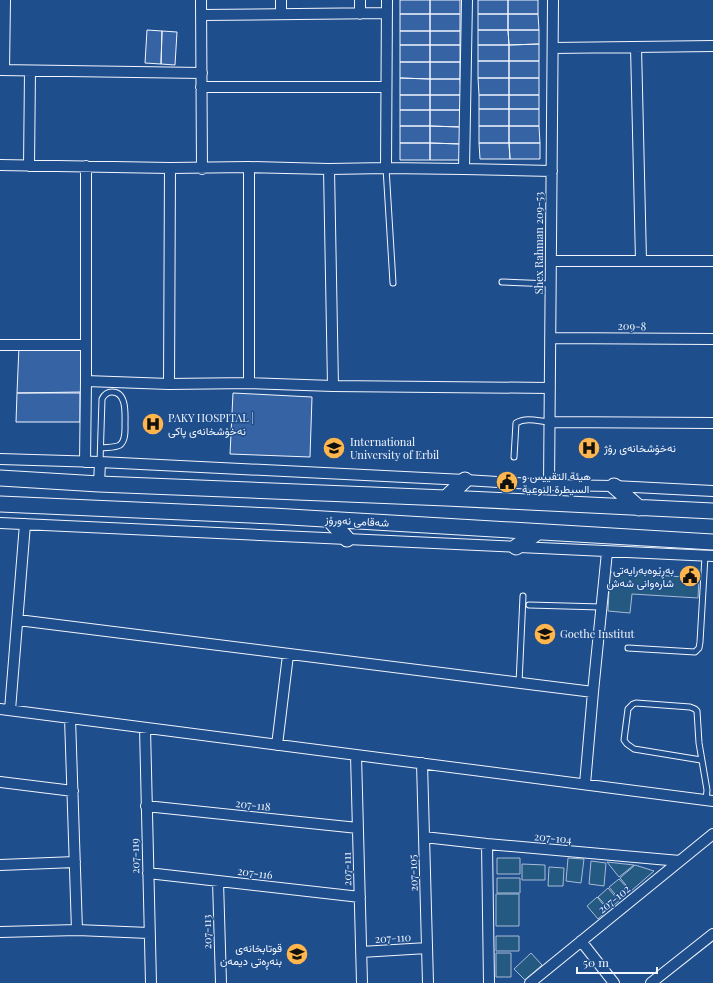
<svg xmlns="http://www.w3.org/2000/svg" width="713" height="983" viewBox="0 0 713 983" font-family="'Playfair Display',Vazirmatn,serif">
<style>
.green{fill:#245a82;stroke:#a8bbd7}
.building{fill:#3563a3;stroke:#f2f6ff}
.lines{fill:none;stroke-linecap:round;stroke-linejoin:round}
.lane-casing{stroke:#f2f6ff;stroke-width:7}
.street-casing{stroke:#f2f6ff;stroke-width:12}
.primary-casing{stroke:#f2f6ff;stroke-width:17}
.lane{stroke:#1f4e8c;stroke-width:5}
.street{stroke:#1f4e8c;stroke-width:10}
.primary{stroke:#1f4e8c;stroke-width:15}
.labels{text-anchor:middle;stroke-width:3;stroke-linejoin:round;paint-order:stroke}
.street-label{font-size:11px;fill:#f2f6ff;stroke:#1f4e8c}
.poi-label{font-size:11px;fill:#f2f6ff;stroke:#1f4e8c;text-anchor:start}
</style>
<rect width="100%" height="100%" fill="#1f4e8c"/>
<path class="green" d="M610,572L699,578L698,598L632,594L630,613L608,611Z
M497,858H520V874H497Z
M568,858L584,859L581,883L566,881Z
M591,861L606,863L604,886L589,884Z
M607,862L634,865L619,877Z
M522,864L545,865V880H522Z
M635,865L654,871L631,891L620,878Z
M549,867L564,868L563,886H548Z
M497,878H520V893H497Z
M619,879L630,891L620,900L609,887Z
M608,888L619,901L609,909L598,897Z
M496,894H519V926H496Z
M597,897L608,910L598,919L587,906Z
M496,936H519V951H496Z
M496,953H511V977H496Z
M531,953L542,965L525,980L514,969Z"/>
<path class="building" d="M400,0H430V14H400Z
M430,0H460V14H430Z
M478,0H508V14H478Z
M508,0H538V14H508Z
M400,14H430V31H400Z
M430,14H460V31H430Z
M478,14H508V30H478Z
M508,14H538L539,30H508Z
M147,30L162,31L161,64L145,63Z
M478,30H508L509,45H478Z
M508,30H539V44L509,45Z
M162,31L177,32L175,65L161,64Z
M400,31H430V45H400Z
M430,31H460V45H430Z
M539,44V61H509V45Z
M400,45H430V62H400Z
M430,45H460V62H430Z
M478,45H509V61H478Z
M478,61H509V78H478Z
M509,61H539V78H509Z
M400,62H430V79L400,78Z
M430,62H460V79H430Z
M400,78L430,79V95H400Z
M478,78H509V95H479Z
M509,78H539V95H509Z
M430,79H460L461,95H430Z
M400,95H430V110H400Z
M430,95H461L460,110H430Z
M479,95H509V109H479Z
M509,95H539V109H509Z
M479,109H509V126H479Z
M509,109H539V126H509Z
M400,110H430V126H400Z
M430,110H460L461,127L430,126Z
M400,126H430V143H400Z
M430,126L461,127V144L430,143Z
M479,126H509V143H479Z
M509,126H539L540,143H509Z
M400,143H430V160H400Z
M430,143L461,144V160H430Z
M479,143H509L510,159H480Z
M509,143H540V159H510Z
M19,346H81V392L17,393Z
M17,393H80V422H16Z
M233,393L312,397L310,457L230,454Z"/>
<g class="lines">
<g class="lane-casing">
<path id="lane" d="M386,168L393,283
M502,282L551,284
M514,457L516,423C526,417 538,421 549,422
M100,462L102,399C104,395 107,392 112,392C127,392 125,414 125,424C125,430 126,440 120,445C115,448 106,447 101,448
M529,605L601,607
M628,648L695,652L699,648L700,642L705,556
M519,683L523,596
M701,760L634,749L627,744L624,740L628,709L633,704L636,703L690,707L695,709L697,711L699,743L707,790L706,800"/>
</g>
<g class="street-casing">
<path id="street" d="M201,0L202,169
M281,0V14
M360,14V0
M202,15L387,13
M636,47L641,260
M553,48L713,46
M0,70L202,73
M4,70L5,0
M201,87H386
M0,165L170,168L249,167L329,169L386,168L464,169L552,171
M29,166L30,71
M386,168L387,0
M329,169L333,386
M464,169L467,0
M551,261H713
M550,338L713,339
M0,345H86
M86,381L169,384L249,383L333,386L550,388
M249,383V167
M169,384L170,168
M549,422L713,423
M0,459L100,462L465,480L549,485L614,486L713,491
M85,462L86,381V166
M99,484L100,462
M549,485L553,0
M0,523L713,556
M18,620L593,692
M0,709L713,801
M10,710L25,524
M70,718L77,930
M145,728L151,983
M277,745L288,655
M356,755L362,983
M422,763L428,983
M0,782L73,791
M585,784L593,692L607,552
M146,806L358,828
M424,837L487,844L680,861
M487,844L489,983
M0,865L75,862
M148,873L360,897
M218,881L221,983
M0,932L77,930L149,933
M581,941L614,983
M361,952L427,948
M530,983L713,834
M651,983L713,934"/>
</g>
<g class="primary-casing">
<path id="primary" d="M0,478L99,484L446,498L713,511
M614,486L639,508
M446,498L465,480
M0,504L273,516L713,542
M330,520L347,539
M516,547L538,532"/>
</g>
<use href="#lane" class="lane"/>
<use href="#street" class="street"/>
<use href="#primary" class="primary"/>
</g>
<defs>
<g id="hospital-disc" transform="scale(1.15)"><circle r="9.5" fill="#ffb74d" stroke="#1f4e8c"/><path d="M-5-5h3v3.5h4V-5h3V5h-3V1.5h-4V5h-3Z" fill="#111"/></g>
<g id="university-disc" transform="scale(1.15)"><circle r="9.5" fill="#ffb74d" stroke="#1f4e8c"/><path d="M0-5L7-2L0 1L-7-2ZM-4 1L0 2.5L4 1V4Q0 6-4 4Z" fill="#111"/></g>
<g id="civic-disc" transform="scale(1.15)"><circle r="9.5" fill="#ffb74d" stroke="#1f4e8c"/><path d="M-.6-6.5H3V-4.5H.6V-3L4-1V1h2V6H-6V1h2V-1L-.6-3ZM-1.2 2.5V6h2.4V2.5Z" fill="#111"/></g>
<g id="school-disc" transform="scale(1.15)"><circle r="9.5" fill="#ffb74d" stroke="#1f4e8c"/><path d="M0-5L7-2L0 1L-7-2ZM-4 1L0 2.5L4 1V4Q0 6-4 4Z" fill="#111"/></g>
</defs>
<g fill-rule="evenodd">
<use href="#hospital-disc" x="153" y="424"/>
<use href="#university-disc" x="334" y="448"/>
<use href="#hospital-disc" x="589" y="448"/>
<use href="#civic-disc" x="507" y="482"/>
<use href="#civic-disc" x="690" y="576"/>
<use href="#university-disc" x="545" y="634"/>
<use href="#school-disc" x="297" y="954"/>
</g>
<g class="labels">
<g class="street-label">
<text transform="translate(539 243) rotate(-90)" y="4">Shex Rahman 209-53</text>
<text transform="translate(632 326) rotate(1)" y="4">209-8</text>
<text transform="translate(357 521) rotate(3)" y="4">شەقامی نەورۆز</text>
<text transform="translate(253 805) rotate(6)" y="4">207-118</text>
<text transform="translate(553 838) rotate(5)" y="4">207-104</text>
<text transform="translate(135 856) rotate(-91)" y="4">207-119</text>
<text transform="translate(347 869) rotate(-91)" y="4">207-111</text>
<text transform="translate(255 873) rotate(7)" y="4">207-116</text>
<text transform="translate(413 873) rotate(-92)" y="4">207-105</text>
<text transform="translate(614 899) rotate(-39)" y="4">207-102</text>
<text transform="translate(207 932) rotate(-91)" y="4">207-113</text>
<text transform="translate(393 938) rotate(-3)" y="4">207-110</text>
</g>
<g class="poi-label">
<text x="168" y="422">PAKY HOSPITAL |<tspan x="168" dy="13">نەخۆشخانەی پاکی</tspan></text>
<text x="350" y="446">International<tspan x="350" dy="13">University of Erbil</tspan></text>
<text x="604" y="452">نەخۆشخانەی رۆژ</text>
<text x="522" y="480">هيئة التقييس و<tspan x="522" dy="13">السيطرة النوعية</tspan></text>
<text x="674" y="574" text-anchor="end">بەڕێوەبەرایەتی<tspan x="674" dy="13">شارەوانی شەش</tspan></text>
<text x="560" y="638">Goethe Institut</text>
<text x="282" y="952" text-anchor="end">قوتابخانەی<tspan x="282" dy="13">بنەڕەتی دیمەن</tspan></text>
</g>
</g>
<path d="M577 967v6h80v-6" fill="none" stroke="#f2f6ff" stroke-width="2"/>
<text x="583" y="967" font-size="12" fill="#f2f6ff" stroke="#1f4e8c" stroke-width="3" paint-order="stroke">50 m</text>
</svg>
